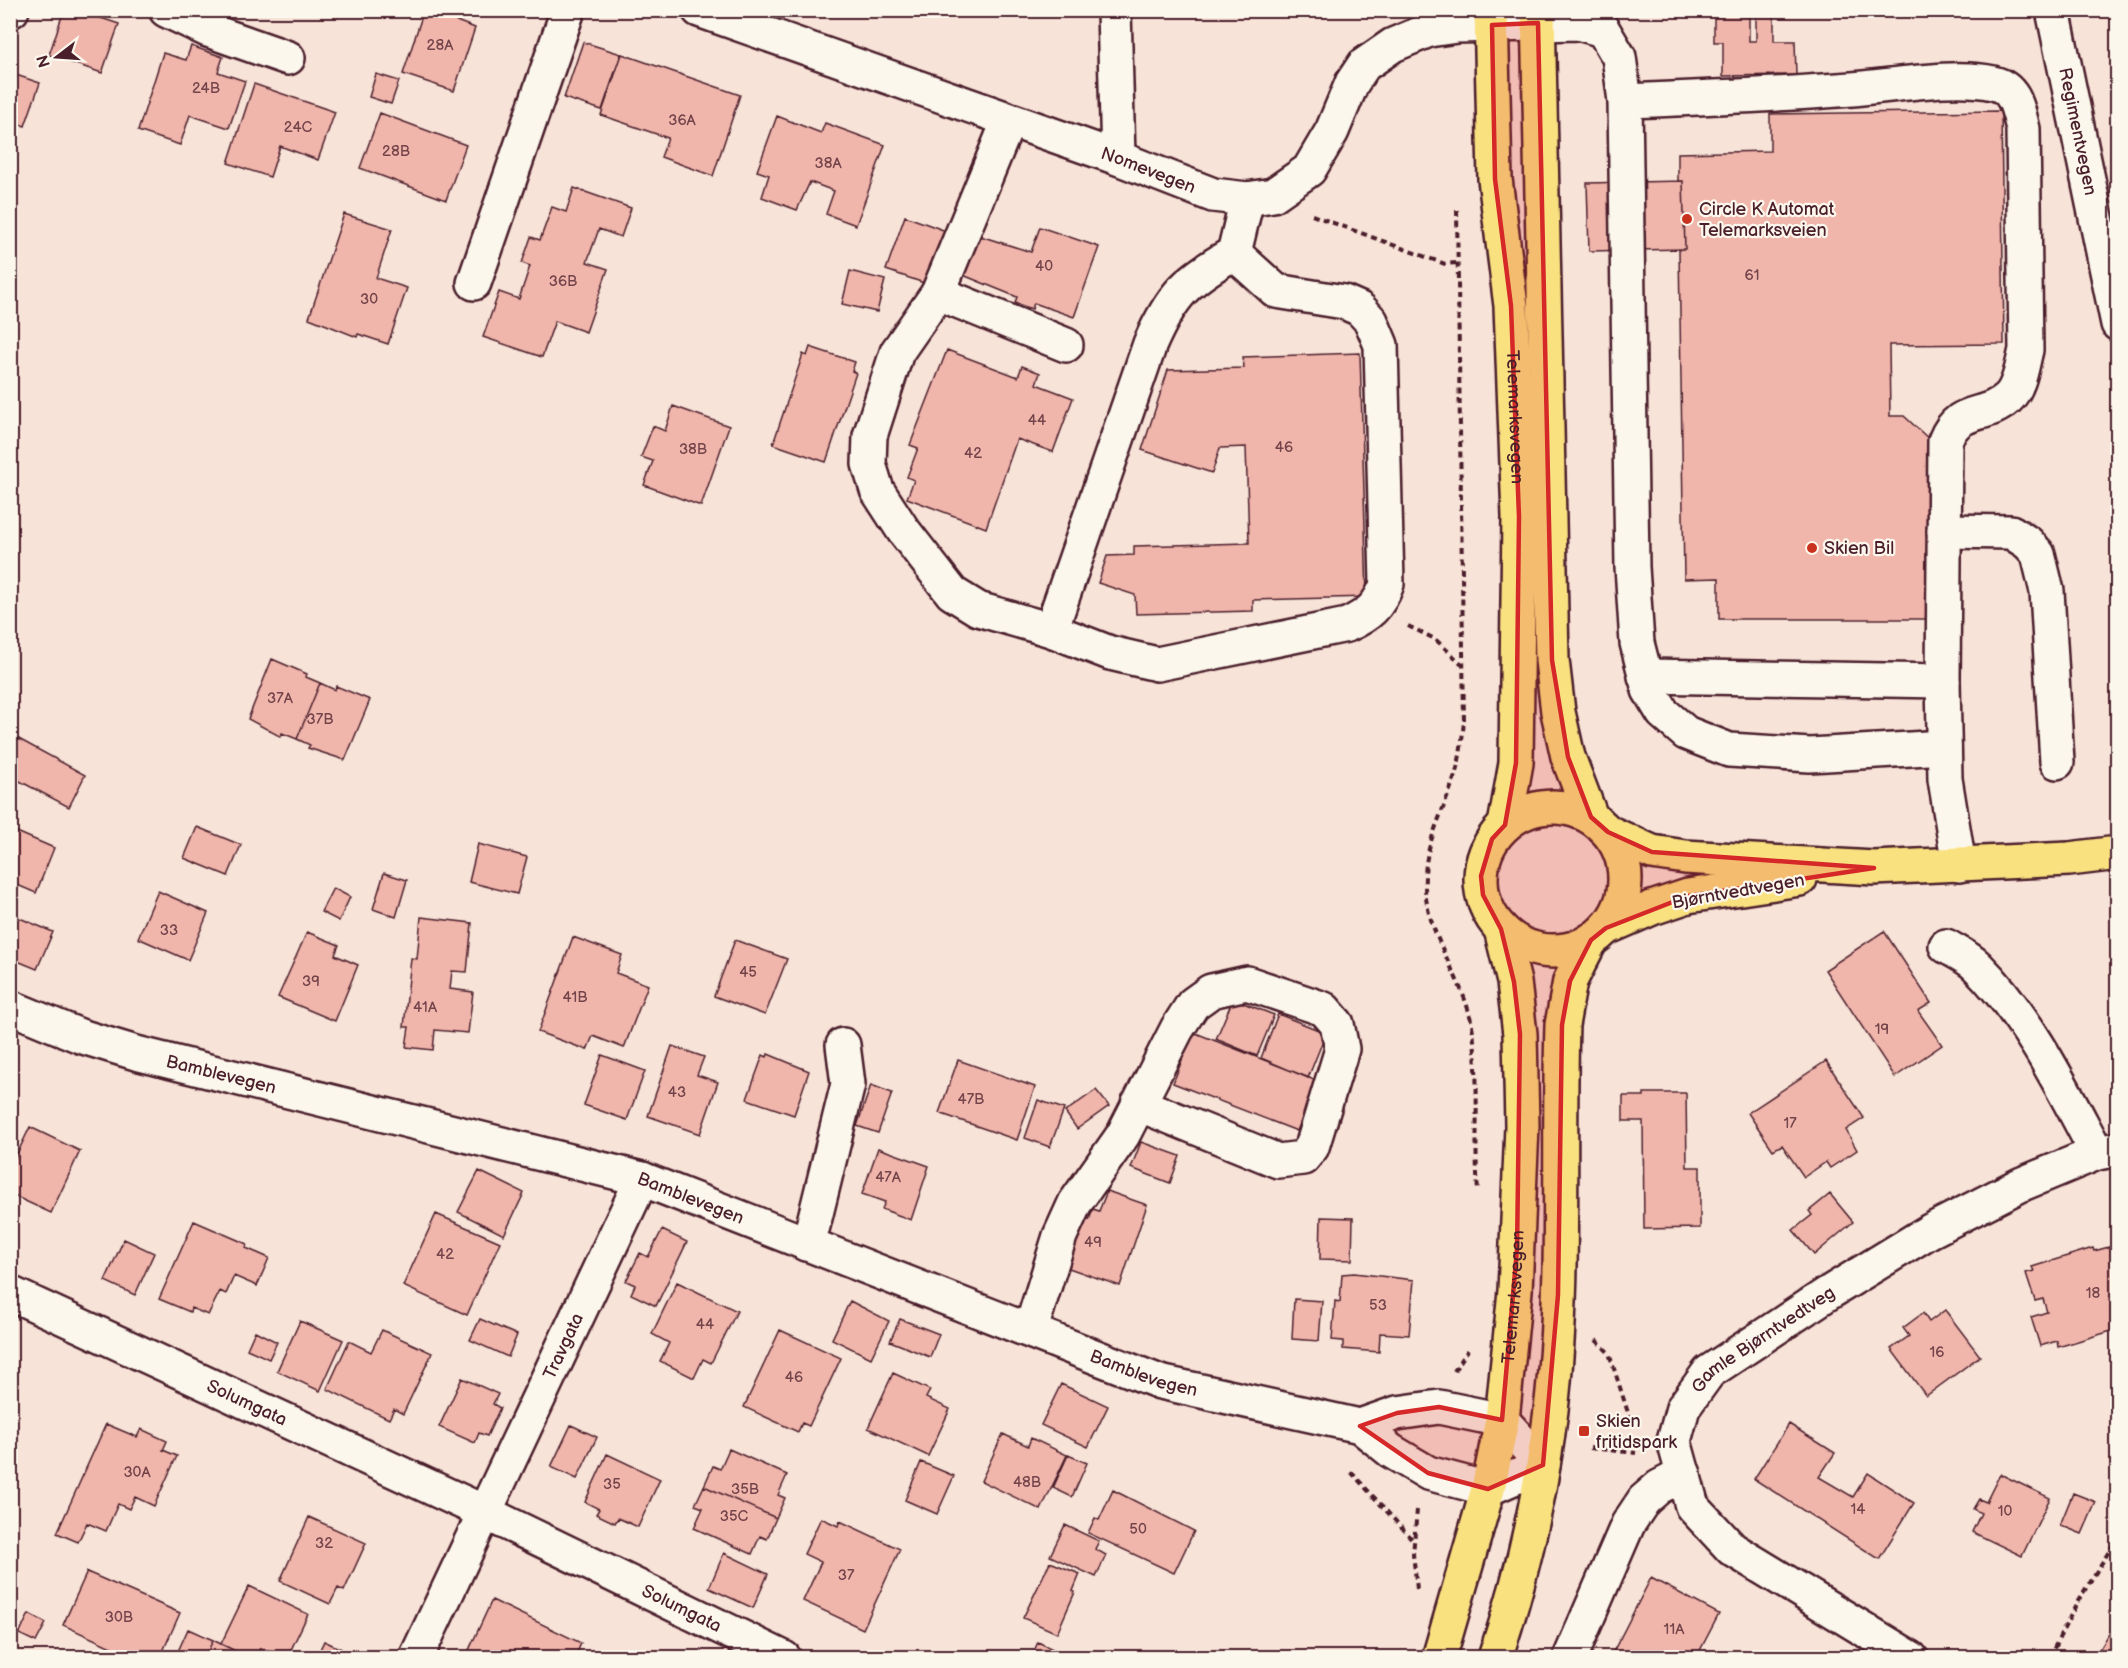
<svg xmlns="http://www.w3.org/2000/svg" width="2128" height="1668" viewBox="0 0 2128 1668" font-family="'Balsamiq Sans',sans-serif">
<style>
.building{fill:#f0b5ab;stroke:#4a1f2b;stroke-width:1.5}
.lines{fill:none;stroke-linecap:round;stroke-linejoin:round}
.minor-casing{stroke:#4a1f2b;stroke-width:38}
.major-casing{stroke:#4a1f2b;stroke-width:38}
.highway-casing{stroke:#4a1f2b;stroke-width:38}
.path{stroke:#4a1f2b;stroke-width:4;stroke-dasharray:6 4.5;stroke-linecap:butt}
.minor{stroke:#fbf7ec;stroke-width:33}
.major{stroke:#fae180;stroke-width:33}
.highway{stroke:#fae180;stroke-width:33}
.marked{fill:#d62828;fill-opacity:0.2;stroke:#d62828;stroke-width:4.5;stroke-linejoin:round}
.poi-dot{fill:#c8321e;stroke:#fbf7ec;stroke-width:2}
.labels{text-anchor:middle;stroke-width:4.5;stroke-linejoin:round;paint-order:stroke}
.number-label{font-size:15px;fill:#74444b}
.street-label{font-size:18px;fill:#4a1f2b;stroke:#fbf7ec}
.poi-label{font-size:18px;fill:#4a1f2b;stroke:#fbf7ec;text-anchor:start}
</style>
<rect width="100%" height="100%" fill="#f8e3d8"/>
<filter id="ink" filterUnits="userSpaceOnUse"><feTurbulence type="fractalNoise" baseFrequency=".0167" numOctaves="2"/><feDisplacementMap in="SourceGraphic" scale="12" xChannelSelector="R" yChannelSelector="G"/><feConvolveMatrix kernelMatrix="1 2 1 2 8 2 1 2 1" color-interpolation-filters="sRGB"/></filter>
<g filter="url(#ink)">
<path class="building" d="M64,10H90L89,14L119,24L102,73L49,55Z
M424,10H454L451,19L475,28L454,91L403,74Z
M1714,10H1749V41H1756V10H1774V41H1795L1796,75L1723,76V42H1714Z
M583,42L621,54L602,110L564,98Z
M191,46L223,57L218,72L245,81L229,128L190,115L180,145L138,131L163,53L186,60Z
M622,54L740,95L713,176L661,157L668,138L601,115Z
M376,74L399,81L391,104L369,97Z
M16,75L40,83L25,126L10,121V90Z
M254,84L335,112L318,160L280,146L270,177L228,163Z
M2001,111L2004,344L1889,345L1890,416H1904L1931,441L1933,619H1719V578L1684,579L1679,249H1685L1683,181H1678V153L1770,151V114Z
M380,113L466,145L446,200L360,168Z
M777,116L821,133L825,123L885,145L856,225L826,214L834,191L810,182L797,210L762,197L769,175L757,171Z
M1683,181L1685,249L1589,251L1587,183Z
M574,188L631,208L621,237L599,229L587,262L608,269L586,332L555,321L542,357L483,337L499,292L519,299L530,266L522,263L531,237L540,240L552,207L566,212Z
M344,214L392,229L376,278L407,288L388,344L358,334L357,337L309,318Z
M905,216L946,231L927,284L886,270Z
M1040,227L1099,247L1074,317L1034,303L1032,309L1015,303L1017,297L963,275L977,235L1031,252Z
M850,271L885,280L877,312L842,304Z
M810,347L855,362L852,371L856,373L826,462L773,444L803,354L807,356Z
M947,350L1018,377L1022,366L1040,373L1036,384L1073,398L1053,452L1017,439L986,528L907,498L914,480L907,477L918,448L910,445Z
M1360,353L1367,597L1253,600V611L1136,614L1135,595L1098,583L1107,556L1134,555V546L1249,543L1246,447L1220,448L1212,473L1142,450L1168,370L1244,368L1243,357Z
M673,406L729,426L701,506L644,485L653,461L641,457L653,426L665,431Z
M272,659L307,674L306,677L320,683L297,739L282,733L281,737L248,719Z
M320,683L335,690L336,686L370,700L345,760L308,748L310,745L297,739Z
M15,737L85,775L69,807L10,776V747Z
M197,827L241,845L228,876L184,858Z
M10,829L54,848L36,893L15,884L10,895Z
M478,844L527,857L517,894L469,882Z
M384,873L407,880L396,917L373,909Z
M333,888L350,897L339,921L321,912Z
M158,891L208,913L188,960L138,938Z
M10,914L53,932L37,969L10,958Z
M421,917L472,923L467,972L452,971L450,989L473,992L468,1033L435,1030L433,1050L406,1047L409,1027H404L411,958L417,959Z
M1884,931L1931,1003L1918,1011L1942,1045L1895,1077L1825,970Z
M307,932L339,945L335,955L358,965L335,1021L278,997Z
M573,937L622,955L616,973L648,985L624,1048L593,1036L587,1050L538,1032Z
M735,940L787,959L765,1015L714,996Z
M1233,999L1274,1015L1257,1056L1216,1039Z
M1278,1014L1326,1033L1308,1078L1261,1058Z
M1193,1032L1317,1081L1297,1131L1173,1083Z
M672,1046L704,1057L697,1075L718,1082L700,1134L648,1116Z
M768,1054L809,1071L794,1115L747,1099L763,1055L767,1057Z
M602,1055L645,1071L627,1120L584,1105Z
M958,1060L1035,1087L1017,1140L939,1113Z
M1826,1061L1864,1118L1846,1130L1857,1150L1830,1168L1826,1162L1804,1177L1782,1145L1773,1150L1748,1113Z
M871,1085L892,1093L878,1133L857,1126Z
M1096,1090L1109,1106L1077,1129L1065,1112Z
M1644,1093H1686L1687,1167H1700V1228L1644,1229L1643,1121H1623V1096H1644Z
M1038,1100L1064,1109L1050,1147L1025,1138Z
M30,1127L80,1151L51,1213L10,1194V1161L13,1162Z
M1141,1142L1180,1156L1170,1183L1131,1168Z
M878,1148L929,1166L911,1220L882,1209L885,1202L862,1194Z
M479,1171L524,1193L504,1235L458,1212Z
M1107,1191L1147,1205L1120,1286L1066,1267L1083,1218L1089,1220L1093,1209L1099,1211Z
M1830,1194L1853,1222L1814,1255L1793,1230L1812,1215L1809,1211Z
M436,1214L500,1242L467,1315L403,1286Z
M1321,1217L1353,1218L1352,1260L1320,1259Z
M194,1221L247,1244L246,1248L269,1258L257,1286L234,1276L226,1294L220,1291L208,1315L191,1308L190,1312L159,1299Z
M662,1230L687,1242L656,1306L631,1294L635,1285L626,1281L640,1253L648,1257Z
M124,1239L154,1253L135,1295L105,1281Z
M2116,1245L2118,1304L2111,1306L2118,1329L2058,1347L2057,1341L2040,1346L2031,1317L2047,1312L2043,1299L2035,1301L2026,1273L2034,1271L2032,1267L2093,1248L2094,1251Z
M1354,1273L1414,1280L1409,1335L1380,1333L1379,1352L1343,1349V1341L1332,1340L1335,1301L1340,1302L1342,1274Z
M677,1282L737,1311L711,1363L703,1359L694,1378L660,1361L669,1343L652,1334Z
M1294,1299L1322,1301L1319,1341L1292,1339Z
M850,1301L889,1321L871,1358L832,1339Z
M1945,1310L1980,1356L1926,1396L1891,1349L1909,1336L1903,1328L1923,1313L1929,1322Z
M480,1319L517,1335L508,1357L470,1340Z
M900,1319L939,1334L930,1357L890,1341Z
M300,1321L343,1340L320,1391L277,1371Z
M382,1330L432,1353L403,1414L394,1409L389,1419L327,1389L349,1341L371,1352Z
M780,1330L841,1358L809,1426L802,1423L798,1432L744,1407Z
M255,1331L277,1342L269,1359L247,1349Z
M893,1373L930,1390L926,1398L950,1409L928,1456L868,1428Z
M462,1378L498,1394L493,1404L500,1408L487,1436L479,1433L475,1443L439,1427Z
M1061,1384L1108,1406L1088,1447L1041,1425Z
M106,1424L137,1437L141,1429L167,1441L163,1450L177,1456L154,1506L135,1497L129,1509L118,1504L106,1531L87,1523L78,1542L57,1533Z
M1789,1424L1835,1453L1819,1477L1853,1497L1868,1473L1914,1503L1879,1559L1754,1479Z
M571,1425L597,1437L577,1479L551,1467Z
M1003,1434L1028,1446L1031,1438L1067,1455L1041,1510L981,1481Z
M729,1449L787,1475L778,1495L785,1498L776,1518L704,1486L713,1466L720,1469Z
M607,1454L660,1479L638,1527L618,1518L615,1523L596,1514L599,1509L585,1502Z
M1068,1455L1087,1463L1072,1497L1053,1488Z
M921,1462L954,1476L937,1514L905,1500Z
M2000,1474L2050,1498L2022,1556L1972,1532L1981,1513L1973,1509L1979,1499L1986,1502Z
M704,1486L776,1518L767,1539L760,1536L752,1554L694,1528L703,1508L695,1505Z
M1113,1490L1194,1531L1174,1573L1088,1533L1095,1518L1099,1520Z
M2073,1493L2096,1502L2082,1534L2060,1525Z
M309,1517L366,1543L344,1591L338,1588L330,1604L280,1581Z
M821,1518L838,1526L840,1521L900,1549L863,1629L803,1601L821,1562L804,1554Z
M1065,1525L1099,1541L1095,1549L1106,1555L1096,1577L1050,1556Z
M724,1553L768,1574L753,1608L709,1588Z
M1050,1562L1080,1574L1073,1591L1075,1592L1057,1633L1023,1618Z
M87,1572L180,1613L160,1658H135L63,1625Z
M1651,1578L1719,1614L1696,1658H1610Z
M249,1586L308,1614L287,1658L260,1648L255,1658H250L221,1644Z
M492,1600L581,1643L575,1658H485L469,1650Z
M29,1614L46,1623L36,1642L19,1634Z
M2118,1618V1658H2095Z
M188,1629L213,1640L205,1658H175Z
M213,1640L221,1644L250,1658H205Z
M324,1641L361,1658H316Z
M1038,1642L1071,1658H1031Z"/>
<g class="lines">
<g class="minor-casing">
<g id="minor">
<path d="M166,10L208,30L288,58"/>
<path id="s1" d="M699,10L1118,158L1213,195L1247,199L1273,195L1309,170L1332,131L1352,83L1364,65L1393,45L1429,30L1457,26L1578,23L1603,30L1619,57L1625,101L1632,567L1637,643L1649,690L1663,713L1686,733L1729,750L1810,755L1944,747"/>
<path d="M1114,10L1118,158"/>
<path id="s2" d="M2053,10L2118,324"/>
<path d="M10,11L12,10"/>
<path d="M1625,101C1701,98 1776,95 1852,89C1892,86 1956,74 1993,83C2016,88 2018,110 2023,129L2026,350C2022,365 2020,387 2008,398C1984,420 1959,405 1945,441L1943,681L1945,779L1959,865"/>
<path d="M1009,120L938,293L897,352L870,436L869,464L877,490L903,530L952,593L978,609L1051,630L1110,653L1157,664L1347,625C1369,615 1379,606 1387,584L1381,345L1371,321L1360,309L1344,302L1276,291L1234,253"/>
<path d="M474,283L568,10"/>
<path d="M938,293L1066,345"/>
<path d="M1944,531L2011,532L2028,543L2038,554L2047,591L2057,762"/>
<path d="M1051,630L1150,344C1172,294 1187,280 1234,253L1247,199"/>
<path d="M1645,676L1943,681"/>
<path d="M1946,946C1956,952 1969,958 1977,966C2029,1018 2063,1089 2097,1153"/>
<path id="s3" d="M10,1007L80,1036L136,1053L642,1179L1160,1382L1360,1426L1391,1451L1428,1473L1488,1489L1543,1465L1502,1420L1439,1407L1397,1413L1360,1426"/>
<path d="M806,1244L813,1226L848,1084L843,1045"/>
<path id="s4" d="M10,1293L484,1512L784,1658"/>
<path d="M1031,1329L1060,1236L1075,1203L1123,1135L1177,1029L1193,1004L1211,991L1247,983L1324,1009L1337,1024L1342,1049L1312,1147L1303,1158L1278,1161L1138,1104"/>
<path id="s5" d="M416,1658L642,1179"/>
<path d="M1570,1658L1628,1524L1644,1500L1659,1487L1684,1474"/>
<path id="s6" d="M1911,1658L1732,1549L1692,1506L1674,1441L1683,1408L1709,1372L1827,1294L1930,1231L2022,1184L2097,1153L2118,1149"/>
</g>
</g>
<g class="major-casing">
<path id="major" d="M1608,832L1652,852L1685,857L1874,868L2069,859L2118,853
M1606,928L1652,908L1688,896L1800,879"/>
</g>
<g class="highway-casing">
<g id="highway">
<path id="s7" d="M1491,10L1495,179L1511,306L1519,517L1516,763L1505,825"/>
<path d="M1538,10L1552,660L1558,712L1568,757L1591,817"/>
<circle cx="1553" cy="879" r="72"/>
<path id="s8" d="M1439,1658L1488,1489L1502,1420L1515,1291L1522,1126L1520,1034L1514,982L1501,929"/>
<path d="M1495,1658C1522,1577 1541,1494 1551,1410C1566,1284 1558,1152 1562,1025L1570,981L1591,940"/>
</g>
</g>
<path class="path" d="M1457,210L1464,722C1462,738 1461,756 1456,772C1446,807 1426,839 1425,876C1422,935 1466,976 1473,1032C1480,1085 1474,1139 1478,1192
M1312,215L1445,264L1456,263
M1408,626L1435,639L1462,664
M1596,1340L1609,1353L1630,1419L1639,1423
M1454,1371L1468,1350
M1590,1448L1636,1453
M1351,1472L1413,1540
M1417,1589L1413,1554L1417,1510
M2049,1658L2078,1601L2118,1537"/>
<use href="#minor" class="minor"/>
<use href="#major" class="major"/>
<use href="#highway" class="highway"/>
</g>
</g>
<path class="marked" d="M1538,23L1552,660L1568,757L1591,817L1608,832L1652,852L1874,868L1688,896L1606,928L1591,940L1570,981L1562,1025L1558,1295L1543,1465L1488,1489L1428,1473L1360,1426L1397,1413L1439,1407L1502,1420L1517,1249L1520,1034L1514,982L1501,929L1483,895L1481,876L1492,839L1505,825L1516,763L1519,517L1511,306L1495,179L1492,25Z"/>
<g class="poi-dot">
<circle cx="1687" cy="219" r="6"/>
<circle cx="1812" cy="548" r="6"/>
<rect x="1578" y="1425" width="12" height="12" rx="3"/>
</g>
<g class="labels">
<g class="number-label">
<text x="440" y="50">28A</text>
<text x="206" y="93">24B</text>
<text x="682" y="125">36A</text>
<text x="298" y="132">24C</text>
<text x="396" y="156">28B</text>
<text x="828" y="168">38A</text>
<text x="1044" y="271">40</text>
<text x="1752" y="280">61</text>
<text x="563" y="286">36B</text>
<text x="369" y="304">30</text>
<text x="1037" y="425">44</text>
<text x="1284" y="452">46</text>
<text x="693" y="454">38B</text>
<text x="973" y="458">42</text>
<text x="280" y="703">37A</text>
<text x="320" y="724">37B</text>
<text x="169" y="935">33</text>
<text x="748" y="977">45</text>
<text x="311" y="986">39</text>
<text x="575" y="1002">41B</text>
<text x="425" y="1012">41A</text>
<text x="1882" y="1034">19</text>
<text x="677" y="1097">43</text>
<text x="971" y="1104">47B</text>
<text x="1790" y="1128">17</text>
<text x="888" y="1182">47A</text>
<text x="1093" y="1247">49</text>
<text x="445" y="1259">42</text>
<text x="2093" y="1298">18</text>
<text x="1378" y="1310">53</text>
<text x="705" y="1329">44</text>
<text x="1937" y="1357">16</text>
<text x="794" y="1382">46</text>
<text x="137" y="1477">30A</text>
<text x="1027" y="1487">48B</text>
<text x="612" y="1489">35</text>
<text x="745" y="1494">35B</text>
<text x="1858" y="1514">14</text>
<text x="2005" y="1516">10</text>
<text x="734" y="1521">35C</text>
<text x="1138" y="1534">50</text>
<text x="324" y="1548">32</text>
<text x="846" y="1580">37</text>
<text x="119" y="1622">30B</text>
<text x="1674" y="1634">11A</text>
</g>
<g class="street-label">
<text dy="6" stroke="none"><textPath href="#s2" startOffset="124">Regimentvegen</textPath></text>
<text dy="6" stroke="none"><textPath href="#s1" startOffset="477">Nomevegen</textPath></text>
<text dy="6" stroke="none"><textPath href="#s7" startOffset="408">Telemarksvegen</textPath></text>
<text transform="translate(1738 891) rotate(-10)" y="6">Bjørntvedtvegen</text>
<text dy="6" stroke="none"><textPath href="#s3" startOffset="222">Bamblevegen</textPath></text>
<text dy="6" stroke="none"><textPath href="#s3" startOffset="708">Bamblevegen</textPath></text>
<text dy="6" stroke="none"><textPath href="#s8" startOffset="370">Telemarksvegen</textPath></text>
<text dy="6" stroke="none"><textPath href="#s6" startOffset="477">Gamle Bjørntvedtveg</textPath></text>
<text dy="6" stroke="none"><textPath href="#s5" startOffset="345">Travgata</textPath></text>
<text dy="6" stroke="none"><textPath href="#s3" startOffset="1194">Bamblevegen</textPath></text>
<text dy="6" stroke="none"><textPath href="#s4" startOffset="261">Solumgata</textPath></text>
<text dy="6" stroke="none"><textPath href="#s4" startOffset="742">Solumgata</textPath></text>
</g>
<g class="poi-label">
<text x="1699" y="215">Circle K Automat<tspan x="1699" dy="21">Telemarksveien</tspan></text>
<text x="1824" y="554">Skien Bil</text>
<text x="1596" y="1427">Skien<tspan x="1596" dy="21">fritidspark</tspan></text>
</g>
</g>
<rect width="2128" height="1668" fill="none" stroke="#fbf7ec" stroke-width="36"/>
<rect x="18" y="18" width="2092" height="1632" fill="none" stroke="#4a1f2b" stroke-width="2" filter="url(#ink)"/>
<g transform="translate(57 57) rotate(253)" stroke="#fbf7ec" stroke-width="4.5" paint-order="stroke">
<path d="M0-4.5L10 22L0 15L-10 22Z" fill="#4a1f2b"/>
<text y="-9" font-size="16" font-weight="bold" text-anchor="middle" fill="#4a1f2b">N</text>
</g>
</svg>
